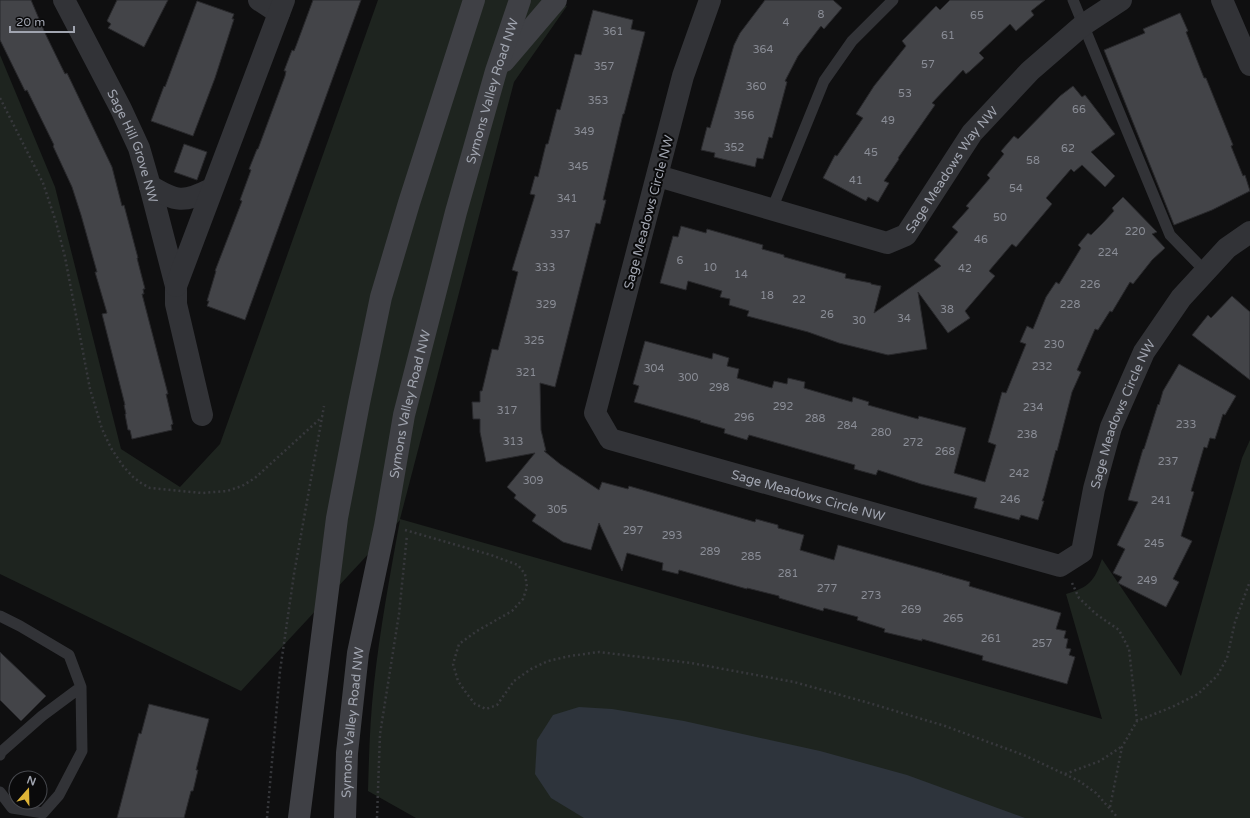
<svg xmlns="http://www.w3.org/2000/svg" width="1250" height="818" viewBox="0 0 1250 818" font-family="'Varela Round',sans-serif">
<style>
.green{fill:#1e241f}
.water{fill:#2e343c}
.building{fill:#434448;stroke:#29292c}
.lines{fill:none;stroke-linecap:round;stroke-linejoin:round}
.path{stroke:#37383c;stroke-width:2.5;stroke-dasharray:2 3;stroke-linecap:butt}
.lane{stroke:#323337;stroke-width:11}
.street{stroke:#323337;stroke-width:22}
.secondary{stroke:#3f4045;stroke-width:22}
.labels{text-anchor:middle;stroke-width:4;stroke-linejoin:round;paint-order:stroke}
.number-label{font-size:11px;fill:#8a8d96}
.street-label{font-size:13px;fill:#a1a5b0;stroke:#0a0a0b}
</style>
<rect width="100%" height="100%" fill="#0f0f10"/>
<path class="green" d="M378,0H552L567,6L514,82L400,519L1102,719L1066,594C1089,587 1094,582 1102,559L1181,676L1242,458L1250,440V818H416L368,791C369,755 370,719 374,684C380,629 390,575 400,520L241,691L0,574V55L55,187L121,449L180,487L220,444Z"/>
<path class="water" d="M579,707L612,709L684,721L820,751L907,775L1025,818H584L551,798L535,774L537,740L553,715Z"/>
<path class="building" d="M0,0H31L45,33L65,74L67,73L112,167L122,206L124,205L138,258H137L145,289H143L144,294H142L168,394H166L173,424L171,425L172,430L132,439L130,430H128L125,414H126L124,405H125L102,314L107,313L95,272H97L81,215L72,187L53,146L54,145L27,90L25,91L0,40Z
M117,0H168L144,47L108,28L111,24L107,21Z
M313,0H361L245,320L207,306L209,301H207L216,271H215L242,201L240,200L251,170L249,169L257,149H258L285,76L286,71H284L292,50L294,51L296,46Z
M765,0H833L842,8L824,29L821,26L798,56L785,81L787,82L772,138L769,137L763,159L757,158L755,167L714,157L715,153L701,150L707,127L710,128L734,45L740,33Z
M950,0H1045L1031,11L1034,15L1016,31L1010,24L979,53L984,58L970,71L966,74L963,70L932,103L935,105L898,158L899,159L884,181L889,183L878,202L868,197L866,201L823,178L835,155L837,156L863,118L856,114L874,86L906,46L902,41L936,6L940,10Z
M197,1L234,14L232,19H234L215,78L193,136L151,121L164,86L165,87Z
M593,10L633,20L631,29L645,32L624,114H623L603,200H606L600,224L596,223L555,387L540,383L541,430L546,451H544L560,464L599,490L602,482L628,489L629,486L755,522L756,519L778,525V528L804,535L800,550L834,560L838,545L943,574H942L970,582L969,586L1061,613L1056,629L1066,631L1064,638L1068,639L1066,648L1071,649L1069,655L1075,657L1067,684L982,660L983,656L922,639V641L884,632L885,629L857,620L858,617L824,608L823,611L779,598V596L747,588V589L679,570L678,574L662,570L663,563L627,553L622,571L599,523L591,550L563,542L532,521L536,515L514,498L516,495L507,487L535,453L486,462L480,432V419H473L472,402H480V391H482L492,349L498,350L518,272L512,270L535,195L530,194L535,176L538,177L546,144H548L557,109L560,110L575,54L581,55Z
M1180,13L1188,31L1186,32L1204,78H1206L1233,145L1231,146L1243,176L1245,175L1250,191L1212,210L1174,225L1104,50L1145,33L1143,29Z
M1073,86L1082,97L1085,95L1115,134L1091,152L1115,176L1105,187L1082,165L1074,172L1071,169L1046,198L1052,204L1016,247L1012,244L989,271L995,276L965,311L970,318L948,333L918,292L927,349L888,355L839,343L808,332L747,316L749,311L729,305L730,299L720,297L722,291L688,281L686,290L660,283L673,236L678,237L681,226L706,233L707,229L763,245L762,249L784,255V257L788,258L846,274L845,278L871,283V284L881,286L874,313L941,266L934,260L958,232L952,227L969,208L966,206L990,178L987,175L1004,154L1001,151L1014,136L1018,139L1060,96Z
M184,144L207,152L197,180L174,172Z
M1123,197L1157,232L1152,234L1165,248L1152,260L1133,284L1130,282L1112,312L1110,311L1098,330L1095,329L1077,370L1081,372L1072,392L1057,451L1056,450L1044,496L1042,501H1044L1038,520L1021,515L1019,520L974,508L977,498L921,484L878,470L876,475L854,469L855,465L749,435L747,440L724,433L725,429L700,422L701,421L634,402L639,386L633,384L645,341L712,359L713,353L729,358L727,366L739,369L737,378L772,388L774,381L787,384L788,378L805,382L804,388L852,402L853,397L869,402L868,405L918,419L919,416L966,428L954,473L985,482L996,445L988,442L1002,392L1006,393L1026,344L1020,342L1027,326L1033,329L1046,297L1056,282L1059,284L1081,248L1078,245L1088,233L1091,235L1103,223L1114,211L1112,208Z
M1232,296L1250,312V380L1192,335L1208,315L1211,318Z
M1179,364L1236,396L1225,415L1223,414L1215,439L1210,438L1207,448L1204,447L1191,491L1194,492L1181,536L1192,541L1173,579L1179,582L1166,607L1118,583L1122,577L1113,573L1125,549L1117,545L1138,502L1128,500L1143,449H1144L1158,404L1159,405L1163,391Z
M0,652L46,696L21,721L0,700Z
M149,704L209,719L196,770H198L193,791H191L184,818H117L139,733L141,734Z"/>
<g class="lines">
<path class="path" d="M0,98L43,183L56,222L65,257L90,389L102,429L111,448L123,466L133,477L141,483L150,488L160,489L202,493L227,491L242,486L255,478L322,417
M405,530L491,555L518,565L525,574L527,587L523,599L512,611L477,631L459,644L453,664L458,681L467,694L475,704L486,709L497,705L514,681L531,669L548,661L570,656L599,652L691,663L794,682L869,703L945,726L1026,756L1079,781L1096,793L1118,818
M1072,583L1079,598L1096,614L1119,630L1129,649L1137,721
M1065,774L1100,761L1121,747
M1110,807L1122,747L1137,721L1172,707L1198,694L1217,676L1227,658L1235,622L1250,581
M267,818L280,671L294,574L324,406
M377,818L380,734L399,614L407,535"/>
<path class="lane" d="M1073,0L1170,235L1205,271
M772,209L824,81L852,41L893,0
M0,616L20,626L69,655L81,687L82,751L59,795L43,813L12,808L0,792
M0,755L1,752L42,716L81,687"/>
<g class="street">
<path id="s1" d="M64,0L121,109L139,148L150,186L176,286V304L202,415"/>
<path d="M259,0L279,13"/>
<path id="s2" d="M710,0L683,76L595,413L610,439L1060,566L1082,552L1094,489L1111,427L1144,352L1181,298L1227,248L1250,232"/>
<path d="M1222,0L1250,65"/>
<path id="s3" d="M658,176L887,243L906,235L972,133L1030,71L1083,25L1121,0"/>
<path d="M150,186C177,202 183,203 211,189"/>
<path d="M176,286L284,0"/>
</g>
<g class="secondary">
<path d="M504,61L556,0"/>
<path d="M299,818L337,518L359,403L381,297L409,203L474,0"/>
<path id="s4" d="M345,818L347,753L358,653L385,526L404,415L456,212L496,71L520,0"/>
</g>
</g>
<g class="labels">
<g class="number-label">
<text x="821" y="18">8</text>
<text x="977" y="19">65</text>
<text x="786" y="26">4</text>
<text x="613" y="35">361</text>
<text x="948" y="39">61</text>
<text x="763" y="53">364</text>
<text x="928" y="68">57</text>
<text x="604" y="70">357</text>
<text x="756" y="90">360</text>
<text x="905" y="97">53</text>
<text x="598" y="104">353</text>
<text x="1079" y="113">66</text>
<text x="744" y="119">356</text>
<text x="888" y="124">49</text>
<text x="584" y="135">349</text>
<text x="734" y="151">352</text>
<text x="1068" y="152">62</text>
<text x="871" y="156">45</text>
<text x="1033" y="164">58</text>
<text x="578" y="170">345</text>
<text x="856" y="184">41</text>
<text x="1016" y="192">54</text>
<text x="567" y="202">341</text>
<text x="1000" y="221">50</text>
<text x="1135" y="235">220</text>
<text x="560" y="238">337</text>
<text x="981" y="243">46</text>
<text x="1108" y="256">224</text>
<text x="680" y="264">6</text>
<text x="545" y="271">333</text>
<text x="710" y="271">10</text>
<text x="965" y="272">42</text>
<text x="741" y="278">14</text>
<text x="1090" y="288">226</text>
<text x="767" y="299">18</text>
<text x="799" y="303">22</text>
<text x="546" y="308">329</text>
<text x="1070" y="308">228</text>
<text x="947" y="313">38</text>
<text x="827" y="318">26</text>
<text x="904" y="322">34</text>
<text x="859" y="324">30</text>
<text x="534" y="344">325</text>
<text x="1054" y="348">230</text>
<text x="1042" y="370">232</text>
<text x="654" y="372">304</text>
<text x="526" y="376">321</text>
<text x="688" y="381">300</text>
<text x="719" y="391">298</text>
<text x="783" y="410">292</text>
<text x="1033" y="411">234</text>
<text x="507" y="414">317</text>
<text x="744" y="421">296</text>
<text x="815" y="422">288</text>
<text x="1186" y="428">233</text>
<text x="847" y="429">284</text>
<text x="881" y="436">280</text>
<text x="1027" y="438">238</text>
<text x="513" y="445">313</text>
<text x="913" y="446">272</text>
<text x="945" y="455">268</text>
<text x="1168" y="465">237</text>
<text x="1019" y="477">242</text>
<text x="533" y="484">309</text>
<text x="1010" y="503">246</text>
<text x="1161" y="504">241</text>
<text x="557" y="513">305</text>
<text x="633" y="534">297</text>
<text x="672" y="539">293</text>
<text x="1154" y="547">245</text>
<text x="710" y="555">289</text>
<text x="751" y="560">285</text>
<text x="788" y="577">281</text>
<text x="1147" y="584">249</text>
<text x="827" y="592">277</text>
<text x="871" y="599">273</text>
<text x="911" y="613">269</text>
<text x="953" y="622">265</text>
<text x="991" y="642">261</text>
<text x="1042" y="647">257</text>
</g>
<g class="street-label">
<text dy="5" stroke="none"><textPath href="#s4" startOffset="744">Symons Valley Road NW</textPath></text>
<text dy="5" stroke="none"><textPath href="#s1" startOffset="162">Sage Hill Grove NW</textPath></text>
<text dy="5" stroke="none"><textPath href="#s3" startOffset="339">Sage Meadows Way NW</textPath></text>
<text transform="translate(648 212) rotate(-75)" y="5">Sage Meadows Circle NW</text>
<text dy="5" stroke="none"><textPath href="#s4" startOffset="420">Symons Valley Road NW</textPath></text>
<text dy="5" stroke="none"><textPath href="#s2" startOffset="1097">Sage Meadows Circle NW</textPath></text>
<text dy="5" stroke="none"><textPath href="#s2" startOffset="665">Sage Meadows Circle NW</textPath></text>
<text dy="5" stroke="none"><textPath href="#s4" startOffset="96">Symons Valley Road NW</textPath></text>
</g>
</g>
<g transform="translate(28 790) rotate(20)"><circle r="19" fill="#0a0a0b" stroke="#46484d"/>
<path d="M0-3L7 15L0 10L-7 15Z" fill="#e0b537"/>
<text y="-6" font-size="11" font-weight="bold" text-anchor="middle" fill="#a1a5b0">N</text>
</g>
<path d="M10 26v6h64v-6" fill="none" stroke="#a1a5b0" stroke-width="2"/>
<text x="16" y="26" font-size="12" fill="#a1a5b0" stroke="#0a0a0b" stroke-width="3" paint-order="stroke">20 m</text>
</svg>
